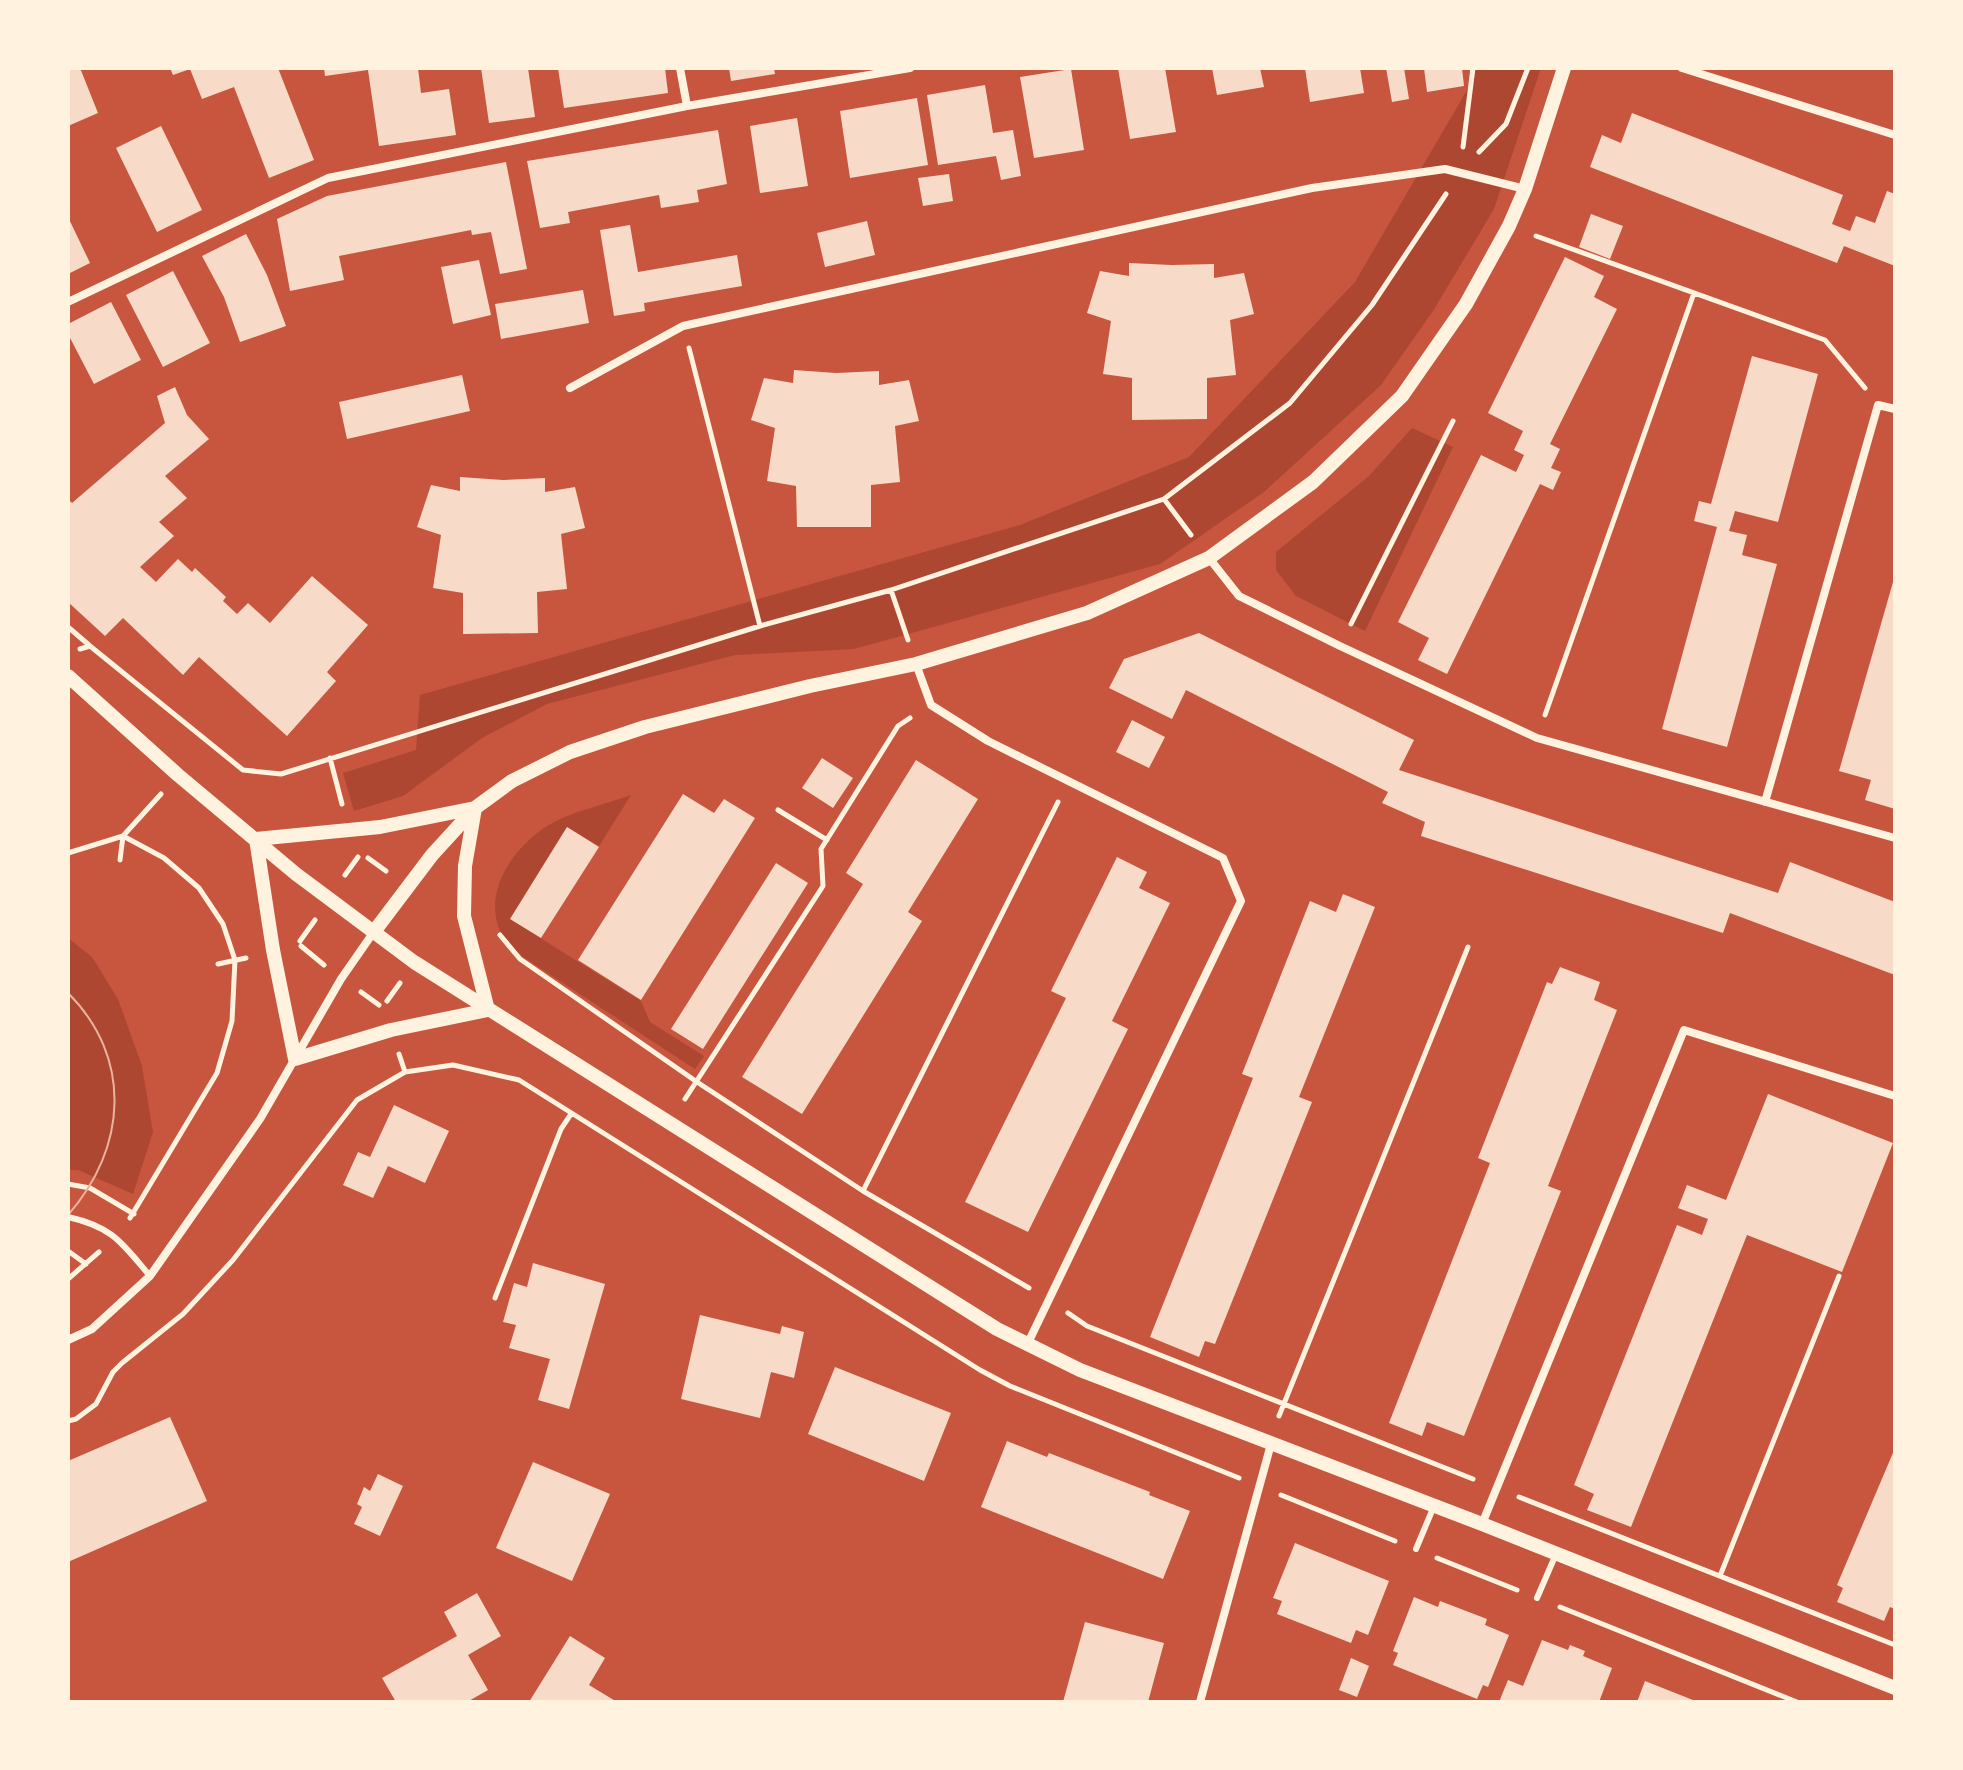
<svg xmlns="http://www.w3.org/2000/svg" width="1963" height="1770" viewBox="0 0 1963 1770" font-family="'Alegreya Sans',sans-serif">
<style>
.green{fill:#ae4732}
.building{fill:#f7dbc8}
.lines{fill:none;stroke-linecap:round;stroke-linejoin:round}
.path{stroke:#fff3e0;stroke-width:5}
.service{stroke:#fff3e0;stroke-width:6}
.minor{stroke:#fff3e0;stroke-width:8}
.tertiary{stroke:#fff3e0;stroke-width:14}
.tram{stroke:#e9b49f;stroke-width:2}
</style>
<rect width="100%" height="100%" fill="#c8553d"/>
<path class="green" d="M1472,68H1541L1494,209L1433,311L1381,385L1264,492L1160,564L854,649L735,655L547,704L482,738L403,796L354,811L343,773L416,750L420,695L1020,525L1189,457L1355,282L1470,85Z
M1412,428L1453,447L1365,631L1296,596L1276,570V552L1369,476Z
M631,795L599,846L567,827L510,919L641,1001L650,1022L704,1056L695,1069L523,957C516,950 506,943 502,935C479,891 517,842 554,822C577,810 607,804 631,795Z
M68,938L92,957L118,999L142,1066L153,1132L133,1194L78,1170H68Z"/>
<path class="building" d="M72,68H80L98,113L68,126V70Z
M170,68H278L314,160L269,178L234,87L202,99L190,69L173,75Z
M324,68H418L421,93L449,89L456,135L379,146L368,70L325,76Z
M481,68H528L535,117L489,123Z
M558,68H665L668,93L564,108Z
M729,68H774L775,74L731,81Z
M1118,68H1165L1176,132L1130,139Z
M1212,68H1260L1264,87L1217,95Z
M1305,68H1360L1364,93L1310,102Z
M1386,68H1404L1409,99L1392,102Z
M1424,68H1462L1464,86L1427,92Z
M1071,69L1084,150L1034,158L1020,77Z
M985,85L993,133L1013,130L1021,176L1001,180L996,156L938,165L927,95Z
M917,98L928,165L850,178L840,111Z
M1632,113L1843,195L1832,224L1850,231L1856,216L1875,223L1887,191L1895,194V266L1844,246L1837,263L1590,167L1602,135L1621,143Z
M797,118L808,186L760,193L750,126Z
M161,126L202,210L157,232L116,148Z
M718,130L727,184L697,190L699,202L661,208L659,195L568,212L570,223L540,228L527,161Z
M506,162L527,269L500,274L491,232L472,235L471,230L339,256L344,280L290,291L277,219L327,196Z
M949,174L953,201L923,206L918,178Z
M1591,214L1623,226L1610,259L1579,247Z
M68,217L90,263L68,274Z
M867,221L875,255L825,267L817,233Z
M630,225L638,272L737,255L742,286L644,303L645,311L614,316L600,230Z
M246,234L267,275L286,326L240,342L224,297L202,256Z
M1565,257L1604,276L1594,297L1617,309L1550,444L1560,449L1551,468L1561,472L1553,490L1540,484L1447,674L1418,660L1429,638L1398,622L1481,455L1516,472L1524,455L1514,450L1523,431L1488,413Z
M479,260L491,315L453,324L441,267Z
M1129,263L1172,265L1214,264V278L1244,273L1254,314L1230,320L1236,375L1207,378V419L1132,420V378L1103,374L1111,321L1087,313L1100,271L1129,276Z
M173,271L210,343L163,367L126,295Z
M583,290L589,323L501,339L495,304Z
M111,302L141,360L94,384L68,334V324Z
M1752,356L1818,374L1778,522L1735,511L1729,531L1747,535L1742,555L1777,564L1727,747L1662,729L1717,527L1694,521L1699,501L1711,504Z
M794,370L836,373L879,371V385L909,380L919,421L895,426L900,482L871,485V527H797L796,486L767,481L775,428L751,420L764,378L793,383Z
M462,375L470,411L347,439L339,402Z
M175,387L187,415L209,439L165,476L187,498L159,522L174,536L140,567L156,582L178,559L192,572L195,568L226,597L223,601L237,614L248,603L270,623L312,576L368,625L327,672L336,681L287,736L199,657L183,675L123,618L105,636L68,602V499L72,503L165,423L157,396Z
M460,477L503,480L545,478V492L575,487L585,528L561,534L567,589L537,592L538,633L463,634V593L433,588L441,535L417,527L431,485L460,491Z
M1895,575V809L1865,800L1871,780L1839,771Z
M1199,633L1414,740L1399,770L1778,893L1790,862L1895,902V975L1730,913L1723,933L1421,836L1425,822L1382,803L1388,792L1186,690L1172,719L1109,688L1124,659Z
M1132,720L1165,737L1149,768L1116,752Z
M822,758L853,778L833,808L802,788Z
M916,760L978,799L908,912L922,921L802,1114L742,1077L863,884L846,873Z
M683,794L714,813L724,799L755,818L641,1000L578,960Z
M567,827L599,847L541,938L510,919Z
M1117,857L1147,872L1139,888L1170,903L1112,1021L1128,1029L1028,1232L965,1202L1066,998L1051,991Z
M776,863L808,883L703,1049L671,1029Z
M1343,894L1375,907L1299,1097L1312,1102L1215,1344L1205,1341L1199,1357L1150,1337L1253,1078L1242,1074L1310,901L1336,912Z
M1560,967L1600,982L1594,1000L1617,1010L1548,1186L1561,1191L1464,1436L1427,1422L1422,1436L1389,1423L1490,1163L1478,1158L1547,982L1552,984Z
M1768,1094L1893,1143L1842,1272L1747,1235L1631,1527L1587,1510L1594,1494L1574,1485L1677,1225L1702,1235L1708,1219L1678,1208L1687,1185L1726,1200Z
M394,1105L449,1131L425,1183L388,1166L373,1198L343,1185L358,1152L370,1157Z
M533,1263L605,1284L569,1409L538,1400L550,1359L509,1348L516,1325L503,1322L514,1283L527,1287Z
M700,1315L780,1334L782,1326L804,1332L794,1378L771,1372L760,1418L681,1399Z
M835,1367L951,1413L924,1481L808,1434Z
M170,1417L207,1501L68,1562V1461Z
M1007,1441L1047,1457L1049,1453L1150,1492L1149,1495L1190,1511L1163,1579L981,1507Z
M1895,1448V1609L1890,1607L1884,1621L1837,1602L1843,1588L1837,1585Z
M533,1462L610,1494L572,1581L496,1548Z
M378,1474L403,1486L380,1536L354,1524L362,1507L357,1504L364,1487L370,1491Z
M1295,1543L1389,1581L1368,1635L1356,1630L1351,1643L1277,1614L1282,1601L1273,1598Z
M477,1593L501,1636L468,1655L488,1690L467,1702H396L382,1678L457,1636L444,1612Z
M1414,1597L1438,1607L1440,1601L1487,1619L1485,1625L1509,1635L1488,1687L1483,1685L1477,1699L1393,1665L1398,1653L1393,1651Z
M1085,1622L1164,1643L1148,1702H1063Z
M570,1636L605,1658L589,1685L617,1702H529Z
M1542,1640L1568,1650L1570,1645L1585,1651L1583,1656L1612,1668L1599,1702H1499L1508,1680L1523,1686Z
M1351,1658L1369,1666L1357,1697L1339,1690Z
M1645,1681L1698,1702H1637Z"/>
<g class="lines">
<path class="path" d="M1463,147L1473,68
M1479,152L1506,124L1528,68
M1536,236L1825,340L1865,388
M689,348L760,626
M1164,499L1191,535
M891,590L908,640
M1351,624L1453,421
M68,627L89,645
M80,649L90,646L243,770L281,774L760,626L891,590L1164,499L1290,403L1372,305L1446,194
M1545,715L1694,293
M330,758L342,804
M778,810L827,840
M123,836L164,858L199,888L223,924L235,960L232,1021L217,1073L130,1218
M68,853L123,836L161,794
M368,858L386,871
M120,860L123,836
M345,875L358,857
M500,935L520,959L697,1082L863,1191L1029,1288
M300,941L315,920
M301,946L324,965
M218,964L246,958
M361,992L379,1005
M387,1001L400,983
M399,1054L405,1072
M685,1099L823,886L821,849L898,726L910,718
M68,1184L90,1188L134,1214
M863,1191L1058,802
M68,1251L86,1264
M68,1279L99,1252
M495,1298L561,1129L571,1114
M1068,1313L1087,1326L1473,1479
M1279,1416L1468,947
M68,1421L76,1419L96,1404L113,1372L122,1363L183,1314L233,1260L357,1100L405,1072L453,1065L519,1080L980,1370L1010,1386L1239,1478
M1281,1495L1395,1541
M1519,1497L1895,1645
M1437,1558L1517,1590
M1720,1576L1839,1276
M1560,1607L1797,1702"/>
<path class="service" d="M68,1217C113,1227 122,1243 150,1276
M1416,1549L1434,1506
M1537,1598L1556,1554"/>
<path class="minor" d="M680,68L687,106
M1682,68L1895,135
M68,302L328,178L687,106L910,68
M570,388L683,326L1312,188L1445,169L1525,189
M1209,558L1239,596L1340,646L1537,738L1895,838
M916,664L931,705L988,741L1223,858L1241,901L1027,1345
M1765,802L1878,405L1895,409
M68,1340L92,1329L150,1276L260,1119L341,979L373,933
M1482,1524L1684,1030L1895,1096
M1200,1702L1271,1444"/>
<path class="tertiary" d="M68,676L178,775L296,874L414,962L997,1329L1080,1370L1482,1524L1895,1688
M475,808L465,866L464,916L488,1010
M256,839L273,950L295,1059L391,1030L488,1010
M256,839L380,827L475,808
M373,933L432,855L475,808L512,781L570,752L645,727L810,686L916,664L1087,613L1209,558L1313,482L1402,396L1466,304L1509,226L1525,189L1564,68"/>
<path class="tram" d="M68,993C133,1058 127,1148 68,1215"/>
</g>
<rect width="1963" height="1770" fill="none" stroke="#fff3e0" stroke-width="140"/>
</svg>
